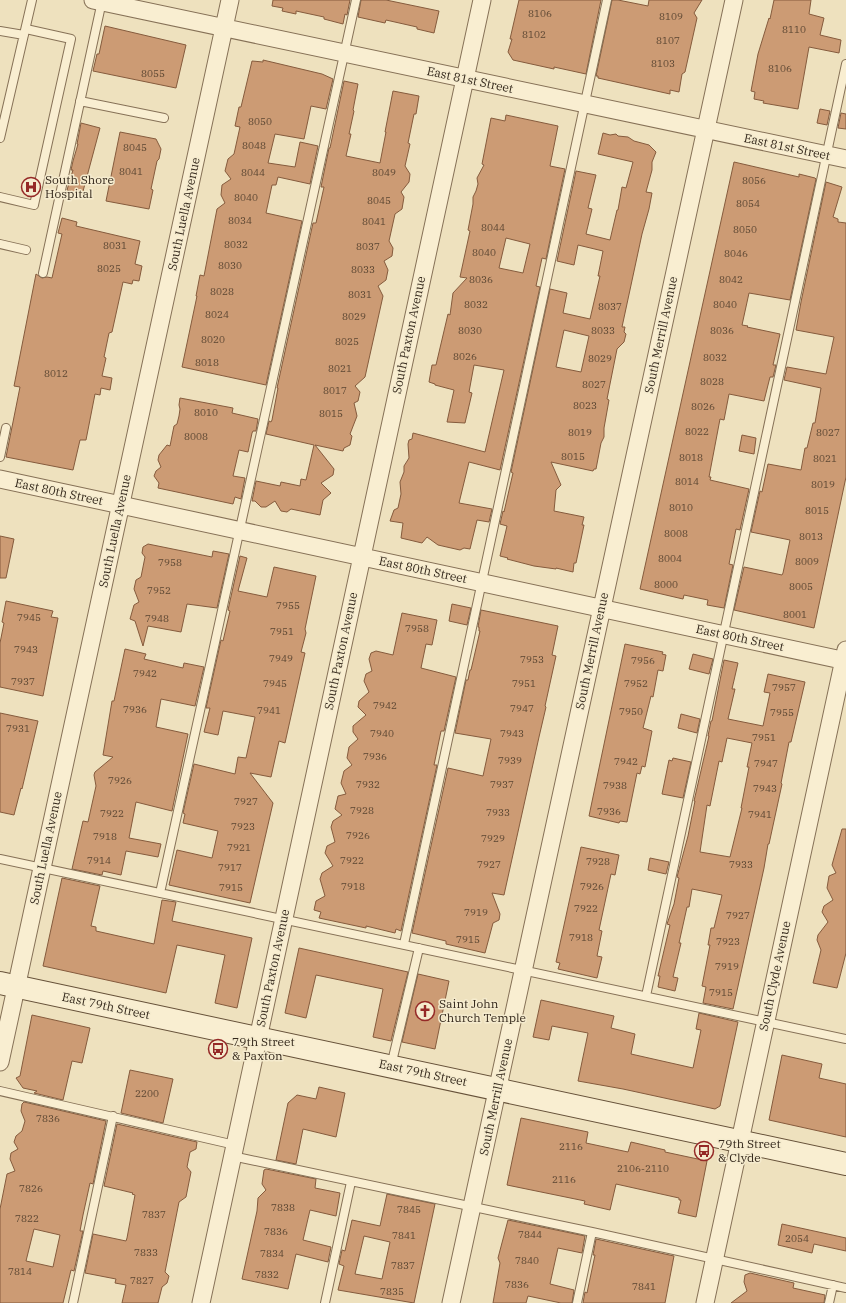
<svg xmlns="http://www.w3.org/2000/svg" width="846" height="1303" viewBox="0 0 846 1303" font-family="'IBM Plex Serif',serif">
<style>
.building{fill:#cc9b74;stroke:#855b3d;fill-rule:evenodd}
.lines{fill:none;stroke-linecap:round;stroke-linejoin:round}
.service-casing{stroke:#867157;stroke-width:10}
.minor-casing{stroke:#867157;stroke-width:19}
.secondary-casing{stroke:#67523a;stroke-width:24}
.service{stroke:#f9eed1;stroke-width:8}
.minor{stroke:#f9eed1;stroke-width:17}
.secondary{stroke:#f9eed1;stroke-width:22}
.labels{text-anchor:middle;stroke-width:3;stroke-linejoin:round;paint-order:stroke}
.number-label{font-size:10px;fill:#5b4632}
.street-label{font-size:12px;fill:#35291c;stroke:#f5ebce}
.poi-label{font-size:12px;fill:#35291c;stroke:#f5ebce;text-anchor:start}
</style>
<rect width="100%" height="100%" fill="#eee1be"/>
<path class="building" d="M273,0H350L347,15L345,14L343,24L324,19V17L296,11V14L282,11L283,8L272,6Z
M361,0H386L439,11L434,33L417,29V27L386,20L385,23L358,17Z
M519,0H601L586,74L554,67V69L513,60L508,52L512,39H510Z
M612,0H618L648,6L649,0H702L694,13L697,18L685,72L682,74L679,92L670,90V94L598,78V76H596Z
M774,0H811L809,14L824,18L820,35L841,40L839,53L809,47L798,109L763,103L764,101L754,99L755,92L751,91L758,54L769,18L770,19Z
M105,26L186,45L176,88L93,71L97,54H99Z
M263,60L322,74L333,79L326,109L311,106L304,139L275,134L268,163L295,167L300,142L318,146L310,184L278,177L276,185H272L266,213L302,221L266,385L182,367L197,296H196L200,275L204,276L217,209L225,203L221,195L222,185L231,179L225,171L228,159L234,154L240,127L235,126L239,107H241L252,61L263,62Z
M344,81L358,84L353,110L354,111L349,134H351L346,156L380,163L386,132H385L393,91L419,96L416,114H414L408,143L410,144L405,166L410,174L409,182L401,192L404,197L402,209L395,214L389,241L393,248L392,256L384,261L388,270L386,280L378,286L383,296L365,377L355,386L360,392L358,401L354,403L357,416L350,434L352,436L350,445L344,448L343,451L315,445L334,469L333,475L321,483L331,493L323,500L320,515L291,509L287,512L281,511L275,501L266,507H261L255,501H252L256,481L280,486L281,482L300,486L301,479L306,480L314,445L266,434L269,421L271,422L272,420L278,388H277L313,223H316L324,187H321L329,148H330Z
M820,109L830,111L827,125L817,123Z
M841,113L846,114V129L838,128Z
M506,115L558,126L550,166L565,169L546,259L542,258L536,286L540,287L500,470L469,462L459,503L492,509L489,522L477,520L470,549L464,548L460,550L438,545L427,537L422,543L401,538L403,523L390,521L394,510L398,508L401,494L400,482L404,472V466L409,458L408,444L409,440L412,439L413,433L485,452L504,370L474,365L469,392L472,393L465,423L447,422L454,390L435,385V384L429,382L432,365H436L448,314L450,315L453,293L467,278L460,277L470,231L468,230L473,204V197L476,191L478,184L477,178L484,165L482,164L491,118L505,121ZM506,238L530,244L523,273L499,268Z
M81,123L100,128L82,195L67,190L73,170H71L73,161L78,144H77Z
M120,132L156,139L161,149L159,159L157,161L151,189L153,190L149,209L106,201Z
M603,133L610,135L616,134L618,136L628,137L634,141L649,145L656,152L652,162V170L646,192L652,193L649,209L642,234L622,327H625L624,332L626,334L624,342L617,349L607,399L609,400L604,428V437L601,443L596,469H594L593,471L551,462L561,485L556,490L554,511L584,517L582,525H584L576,563H574L573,572L556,568V569L534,566L507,559L508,558L500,556L507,526L500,524L503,511L504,512L513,473L511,472L550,289L567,293L563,313L590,319L600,276H598L603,251L578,245L574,265L557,261L576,171L596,175L588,208L592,209L586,234L610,240L617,210H618L622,187L626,188L633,162L598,154ZM564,330L589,336L581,372L556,367Z
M734,162L799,177V174L815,178L816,179L790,300L749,293L742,325L748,326L747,327L780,334L773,365H776L773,377H770L764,401L729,394L724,420L720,419L709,477H711L710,480L749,489L740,530L736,529L729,564L733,565L724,608L707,605L708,600L684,595L683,599L640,589Z
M826,182L842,187L833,217L838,219V222L846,223V477L814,628L734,610L744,567L782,575L783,573L790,540L751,532L760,491L762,492L768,464L801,470L805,448H807L813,423H815L821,388L784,380L787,367L826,374L834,337L796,330L801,302Z
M62,218L77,222L76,226L140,241L135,264L142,266L139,281L133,280L132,284L123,282L112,332L109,333L104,357L106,358L102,376L112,378L110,390L101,388L100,395L95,394L86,440H80L73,470L6,457L20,387L14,386L36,274L42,278L47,277L52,278L62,234L58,233Z
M180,398L233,408L232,413L258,419L256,431H253L252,433L248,452L239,450L233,476L245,478L241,499L235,497L233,504L158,488L159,483L154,476L156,471L161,467L158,460L159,455L167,445L170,446L174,426L177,424L179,416L180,409L179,405Z
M742,435L756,438L754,454L739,451Z
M0,536L14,539L6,578H0Z
M148,544L212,557L213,551L229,554L217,608L187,604L181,632L148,626L143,646L135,621L130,619L134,605L139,602L134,589L136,580L141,577L145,557L142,553L143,547Z
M240,556L247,558L238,591L267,597L274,567L316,576L305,629L306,633L301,652L305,653L285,743L279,741L271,777L250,773L273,803L250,903L169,885L177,850L212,858L218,831L183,823L185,814L183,813L194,764L235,774L238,757L246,758L255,717L223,711L218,735L204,732L210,708H206L221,640L223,641L230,611L228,610Z
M6,601L53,611L51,617L58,618L43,696L0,687V643L4,623L2,622Z
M452,604L471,608L467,625L449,621Z
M481,610L558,626L552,655L556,656L545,706L546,707L539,737L504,895L492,893L500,914L499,920L493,923L485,953L446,944V941L412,933L448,768L483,776L491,739L455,733L466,680H468L470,670H471L480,631H479V627H478Z
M402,613L437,620L432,645L426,644L421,668L456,677L444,731H441L434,765H437L401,931L396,929L395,933L366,926V928L319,918L321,912L314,910L316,901L325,896L320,879L322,873L333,866L325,853L327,846L335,842L331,827L333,821L342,815L335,809L338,796L346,794L341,783L344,771L352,765L347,758L349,747L358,739L353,732V726L366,715L358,707L359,701L369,692L364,681L366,674L372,671L369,659L371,653L376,651L393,655Z
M625,644L663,652L662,654L666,655L663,671L658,670L653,697L651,696L643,728L652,731L645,767L642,766L640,774L637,773L627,822L620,821L619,823L589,816Z
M125,649L146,654L144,659L183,668L184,663L204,667L195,706L161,699L156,727L188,734L172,811L136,802L129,838L161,844L158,857L126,851L121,875L103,871L102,875L72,869L83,821L88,822L96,786L94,775L95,772L113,757L103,755L112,701H114Z
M693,654L713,659L709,674L689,669Z
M724,660L738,663L732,689H735L728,719L763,726L770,693L764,692L768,674L805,682L791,742H789L781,783L782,784L769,844H768L764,868L733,1009L703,1003L706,987L702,986L710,945H708L711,928H714L722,895L692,889L689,907H687L679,943H681L673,977L678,978L675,991L658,987L660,976H658L670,925L667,924L674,904L679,878L677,877L688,836L695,801H694L709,736H708L711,721H712ZM727,738L752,743L747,767H749L741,808H742L730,857L700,852L707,805L710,806L719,761L722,762Z
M0,713L38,721L22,789L21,788L14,815L0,812Z
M681,714L700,719L697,733L678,728Z
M673,758L691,762L683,798L662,794L669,760L672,761Z
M842,829H846V953L837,988L813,983L821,950L817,940L818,935L828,922L822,912L824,906L833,900L827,888L829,876L836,873L832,865Z
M581,847L619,855L615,875L611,874L599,930L602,931L597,956L602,957L597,978L558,969L560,963L556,962Z
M650,858L669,862L666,874L648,870Z
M62,878L100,886L91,926L96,927V931L154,944L162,900L176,902L172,921L252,938L237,1008L215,1003L225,955L177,945L166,993L43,966Z
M299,948L408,972L391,1041L373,1037L383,989L316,975L306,1018L285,1013Z
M418,974L449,981L435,1049L402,1042Z
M541,1000L614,1016L611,1028L635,1034L631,1054L693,1068L701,1030L696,1029L699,1013L738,1022L720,1106L715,1109L623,1089L578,1081L588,1033L552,1026L549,1040L533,1037Z
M32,1015L90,1028L82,1063L72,1061L63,1100L34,1093L37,1091L23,1088L16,1078L20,1076Z
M782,1055L822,1064L819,1078L846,1084V1137L769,1120Z
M130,1070L173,1079L163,1123L121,1113Z
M319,1087L345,1093L336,1137L303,1129L296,1164L276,1160L288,1103L297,1095L316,1099Z
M24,1102L106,1121L93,1184L90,1183L83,1215L80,1231H83L74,1271L71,1270L63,1303H0V1209L7,1174L15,1171L10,1159L11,1153L18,1149L14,1142L16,1136L22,1131L25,1121L21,1111L22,1104ZM34,1229L60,1235L53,1267L26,1261Z
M521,1118L588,1132L586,1143L628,1152L631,1142L665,1150V1152L707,1161L696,1217L678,1213L681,1200H679V1198L616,1184L610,1210L584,1204L585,1201L507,1185Z
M117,1124L197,1142L196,1149L190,1152L187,1167L191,1172L186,1197L179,1202L165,1272L169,1276L167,1283L162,1287L158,1303H122L126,1285L115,1283L116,1279L85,1273L93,1234L126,1241L127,1238L135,1195L132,1194L133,1193L104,1186Z
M266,1169L316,1179L315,1188L340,1193L336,1216L310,1210L303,1240L331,1247L328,1262L296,1254L288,1289L242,1279L257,1211L258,1198L266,1190L262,1184L264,1170Z
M387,1194L435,1204L414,1303L338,1290L344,1266L339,1264L342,1250L345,1251L352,1220L380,1226ZM364,1236L390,1242L382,1279L355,1274Z
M508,1220L585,1236L582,1253L558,1248L550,1284L574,1290L572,1303H561L528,1296L526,1303H493L500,1263L498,1258Z
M782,1224L846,1238V1251L814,1244L812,1253L778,1245Z
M596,1239L674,1256L665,1303H583L585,1292L587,1293L595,1255H593Z
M750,1273L794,1283L793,1288L825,1295L824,1303H731L747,1291L744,1282L745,1275Z"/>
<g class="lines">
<g class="service-casing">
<path id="service" d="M0,31L24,35
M80,101L164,118
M0,138L32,0
M0,197L34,205L71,39L26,29
M0,244L26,250
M43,273L102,1
M0,457L6,428
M0,859L846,1039
M160,893L356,0
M404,944L607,0
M646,996L846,64
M391,1066L419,948
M0,1091L235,1145
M232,1156L592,1232L846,1288
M73,1303L113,1116
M325,1303L351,1182
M577,1303L592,1232
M829,1303L833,1285"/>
</g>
<g class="minor-casing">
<path id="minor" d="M93,0L846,159
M0,479L846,661
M0,1062L230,0
M201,1303L482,0
M451,1303L734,0
M705,1303L846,650"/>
</g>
<g class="secondary-casing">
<path id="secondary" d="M0,983L846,1164"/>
</g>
<use href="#service" class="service"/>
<use href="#minor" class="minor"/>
<use href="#secondary" class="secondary"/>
</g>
<defs>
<g id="hospital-ring" transform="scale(1)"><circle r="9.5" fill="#f5ebce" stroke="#952927" stroke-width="1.5"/><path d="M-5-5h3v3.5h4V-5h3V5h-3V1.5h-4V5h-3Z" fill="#952927"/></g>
<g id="church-ring" transform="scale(1)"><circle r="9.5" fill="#f5ebce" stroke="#952927" stroke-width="1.5"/><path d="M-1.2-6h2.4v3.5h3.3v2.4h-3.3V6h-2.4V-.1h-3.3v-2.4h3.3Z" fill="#952927"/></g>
<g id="bus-ring" transform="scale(1)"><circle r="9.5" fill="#f5ebce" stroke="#952927" stroke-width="1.5"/><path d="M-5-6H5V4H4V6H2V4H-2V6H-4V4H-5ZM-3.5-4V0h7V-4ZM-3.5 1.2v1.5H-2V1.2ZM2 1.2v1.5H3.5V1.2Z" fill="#952927"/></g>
</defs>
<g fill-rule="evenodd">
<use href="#hospital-ring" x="31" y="187"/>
<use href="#church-ring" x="425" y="1011"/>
<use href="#bus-ring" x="218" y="1049"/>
<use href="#bus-ring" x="704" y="1151"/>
</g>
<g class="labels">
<g class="number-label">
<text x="540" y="17">8106</text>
<text x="671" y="20">8109</text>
<text x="794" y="33">8110</text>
<text x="534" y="38">8102</text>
<text x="668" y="44">8107</text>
<text x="663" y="67">8103</text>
<text x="780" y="72">8106</text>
<text x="153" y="77">8055</text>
<text x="260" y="125">8050</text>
<text x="254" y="149">8048</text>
<text x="135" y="151">8045</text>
<text x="131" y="175">8041</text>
<text x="253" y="176">8044</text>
<text x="384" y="176">8049</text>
<text x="754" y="184">8056</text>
<text x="246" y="201">8040</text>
<text x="379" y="204">8045</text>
<text x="748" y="207">8054</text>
<text x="240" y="224">8034</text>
<text x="374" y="225">8041</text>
<text x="493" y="231">8044</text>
<text x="745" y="233">8050</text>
<text x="236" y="248">8032</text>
<text x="115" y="249">8031</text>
<text x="368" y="250">8037</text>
<text x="484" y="256">8040</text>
<text x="736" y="257">8046</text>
<text x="230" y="269">8030</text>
<text x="109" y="272">8025</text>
<text x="363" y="273">8033</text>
<text x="481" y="283">8036</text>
<text x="731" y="283">8042</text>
<text x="222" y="295">8028</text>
<text x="360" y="298">8031</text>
<text x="476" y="308">8032</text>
<text x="725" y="308">8040</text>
<text x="610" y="310">8037</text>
<text x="217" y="318">8024</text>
<text x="354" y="320">8029</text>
<text x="470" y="334">8030</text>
<text x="603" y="334">8033</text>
<text x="722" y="334">8036</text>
<text x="213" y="343">8020</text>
<text x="347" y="345">8025</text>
<text x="465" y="360">8026</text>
<text x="715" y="361">8032</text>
<text x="600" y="362">8029</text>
<text x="207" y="366">8018</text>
<text x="340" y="372">8021</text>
<text x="56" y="377">8012</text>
<text x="712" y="385">8028</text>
<text x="594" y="388">8027</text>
<text x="335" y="394">8017</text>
<text x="585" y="409">8023</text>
<text x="703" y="410">8026</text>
<text x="206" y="416">8010</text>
<text x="331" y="417">8015</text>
<text x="697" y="435">8022</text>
<text x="580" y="436">8019</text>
<text x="828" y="436">8027</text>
<text x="196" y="440">8008</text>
<text x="573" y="460">8015</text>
<text x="691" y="461">8018</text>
<text x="825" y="462">8021</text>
<text x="687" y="485">8014</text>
<text x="823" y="488">8019</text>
<text x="681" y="511">8010</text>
<text x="817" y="514">8015</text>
<text x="676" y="537">8008</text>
<text x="811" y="540">8013</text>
<text x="670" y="562">8004</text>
<text x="807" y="565">8009</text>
<text x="170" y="566">7958</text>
<text x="666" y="588">8000</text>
<text x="801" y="590">8005</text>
<text x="159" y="594">7952</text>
<text x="288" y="609">7955</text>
<text x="795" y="618">8001</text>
<text x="29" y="621">7945</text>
<text x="157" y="622">7948</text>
<text x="417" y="632">7958</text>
<text x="282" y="635">7951</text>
<text x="26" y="653">7943</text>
<text x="281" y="662">7949</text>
<text x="532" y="663">7953</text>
<text x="643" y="664">7956</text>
<text x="145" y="677">7942</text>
<text x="23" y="685">7937</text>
<text x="275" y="687">7945</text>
<text x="524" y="687">7951</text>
<text x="636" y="687">7952</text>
<text x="784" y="691">7957</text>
<text x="385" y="709">7942</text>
<text x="522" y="712">7947</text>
<text x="135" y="713">7936</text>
<text x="269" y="714">7941</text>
<text x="631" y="715">7950</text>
<text x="782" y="716">7955</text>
<text x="18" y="732">7931</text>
<text x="382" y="737">7940</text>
<text x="512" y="737">7943</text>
<text x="764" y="741">7951</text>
<text x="375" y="760">7936</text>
<text x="510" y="764">7939</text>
<text x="626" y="765">7942</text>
<text x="766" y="767">7947</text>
<text x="120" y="784">7926</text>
<text x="368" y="788">7932</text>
<text x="502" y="788">7937</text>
<text x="615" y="789">7938</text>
<text x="765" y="792">7943</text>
<text x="246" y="805">7927</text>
<text x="362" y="814">7928</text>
<text x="609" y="815">7936</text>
<text x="498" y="816">7933</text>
<text x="112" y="817">7922</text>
<text x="760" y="818">7941</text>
<text x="243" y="830">7923</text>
<text x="358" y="839">7926</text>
<text x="105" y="840">7918</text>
<text x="493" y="842">7929</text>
<text x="239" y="851">7921</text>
<text x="99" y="864">7914</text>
<text x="352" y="864">7922</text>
<text x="598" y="865">7928</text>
<text x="489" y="868">7927</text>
<text x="741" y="868">7933</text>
<text x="230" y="871">7917</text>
<text x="353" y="890">7918</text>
<text x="592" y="890">7926</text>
<text x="231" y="891">7915</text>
<text x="586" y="912">7922</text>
<text x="476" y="916">7919</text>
<text x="738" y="919">7927</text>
<text x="581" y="941">7918</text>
<text x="468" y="943">7915</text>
<text x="728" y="945">7923</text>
<text x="727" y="970">7919</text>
<text x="721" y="996">7915</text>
<text x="147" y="1097">2200</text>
<text x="48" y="1122">7836</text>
<text x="571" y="1150">2116</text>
<text x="643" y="1172">2106-2110</text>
<text x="564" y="1183">2116</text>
<text x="31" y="1192">7826</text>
<text x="283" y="1211">7838</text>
<text x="409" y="1213">7845</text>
<text x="154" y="1218">7837</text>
<text x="27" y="1222">7822</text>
<text x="276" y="1235">7836</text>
<text x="530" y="1238">7844</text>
<text x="404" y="1239">7841</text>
<text x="797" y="1242">2054</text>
<text x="146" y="1256">7833</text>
<text x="272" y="1257">7834</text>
<text x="527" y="1264">7840</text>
<text x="403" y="1269">7837</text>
<text x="20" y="1275">7814</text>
<text x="267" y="1278">7832</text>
<text x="142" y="1284">7827</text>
<text x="517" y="1288">7836</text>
<text x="644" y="1290">7841</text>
<text x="392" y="1295">7835</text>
</g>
<g class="street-label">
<text transform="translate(470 80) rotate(12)" y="4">East 81st Street</text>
<text transform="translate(787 147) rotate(12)" y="4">East 81st Street</text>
<text transform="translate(184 214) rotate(-78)" y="4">South Luella Avenue</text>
<text transform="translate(409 335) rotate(-78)" y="4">South Paxton Avenue</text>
<text transform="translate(661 335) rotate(-78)" y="4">South Merrill Avenue</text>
<text transform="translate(59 492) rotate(12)" y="4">East 80th Street</text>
<text transform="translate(115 531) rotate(-78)" y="4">South Luella Avenue</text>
<text transform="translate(423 570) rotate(12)" y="4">East 80th Street</text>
<text transform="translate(740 638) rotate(12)" y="4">East 80th Street</text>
<text transform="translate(341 651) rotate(-78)" y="4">South Paxton Avenue</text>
<text transform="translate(592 651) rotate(-78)" y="4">South Merrill Avenue</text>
<text transform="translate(46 848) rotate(-78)" y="4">South Luella Avenue</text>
<text transform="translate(273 968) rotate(-78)" y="4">South Paxton Avenue</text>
<text transform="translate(775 976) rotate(-78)" y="4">South Clyde Avenue</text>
<text transform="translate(106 1006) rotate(12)" y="4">East 79th Street</text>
<text transform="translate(423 1073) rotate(12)" y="4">East 79th Street</text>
<text transform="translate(496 1097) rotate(-78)" y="4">South Merrill Avenue</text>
</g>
<g class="poi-label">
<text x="45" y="184">South Shore<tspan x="45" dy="14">Hospital</tspan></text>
<text x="439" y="1008">Saint John<tspan x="439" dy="14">Church Temple</tspan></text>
<text x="232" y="1046">79th Street<tspan x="232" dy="14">&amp; Paxton</tspan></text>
<text x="718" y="1148">79th Street<tspan x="718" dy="14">&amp; Clyde</tspan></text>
</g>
</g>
</svg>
